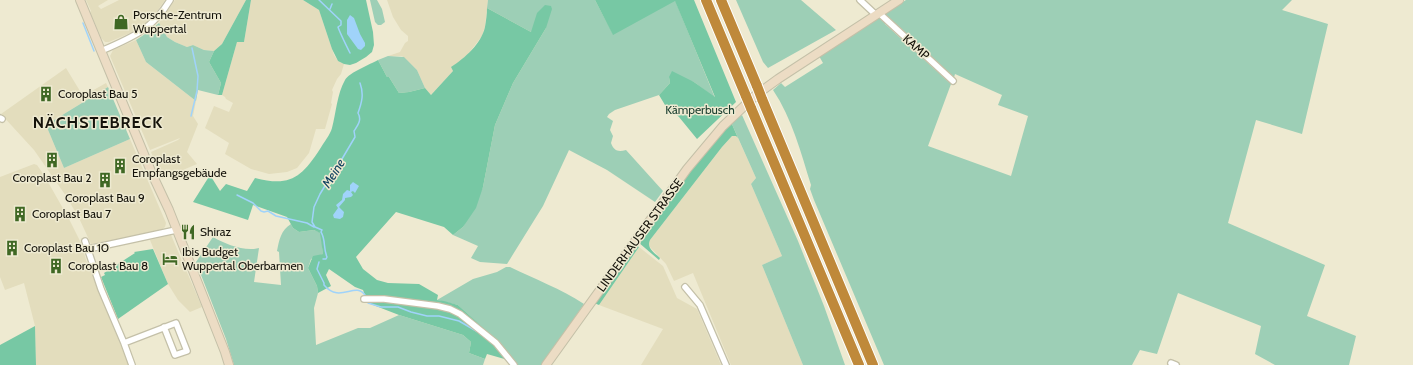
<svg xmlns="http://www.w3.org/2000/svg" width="1413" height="365" viewBox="0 0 1413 365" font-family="Cabin,sans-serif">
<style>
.built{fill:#e3ddbd}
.green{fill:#9dcfb6;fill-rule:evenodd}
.forest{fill:#77c8a4}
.water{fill:#a0d3fa}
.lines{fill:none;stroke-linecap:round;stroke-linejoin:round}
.stream{stroke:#a0d3fa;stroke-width:1.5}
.minor-casing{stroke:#c4c0a8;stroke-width:8}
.secondary-casing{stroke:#c4c0a8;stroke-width:10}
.motorway-casing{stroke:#fff;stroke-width:12}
.minor{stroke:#fff;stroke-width:5.5}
.secondary{stroke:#ecdcc4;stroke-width:8}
.motorway{stroke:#bf893a;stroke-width:10}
.motorway-bridge-casing{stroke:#fff;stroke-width:12;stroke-linecap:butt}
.motorway-bridge{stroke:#bf893a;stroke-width:10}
.labels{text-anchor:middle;stroke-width:3;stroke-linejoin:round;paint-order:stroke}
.poi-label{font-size:12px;fill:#15130b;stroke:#eeead1;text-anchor:start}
.street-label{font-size:12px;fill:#15130b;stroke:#eeead1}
.park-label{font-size:12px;fill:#1c4031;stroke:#eeead1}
.water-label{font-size:13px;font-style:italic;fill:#0b3e5e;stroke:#eeead1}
.district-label{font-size:16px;font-weight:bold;letter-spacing:1px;fill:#15130b;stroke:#eeead1}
</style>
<rect width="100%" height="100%" fill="#eeead1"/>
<path class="built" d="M86,0H108L98,6L101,9L119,0H165L158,10L145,24L130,33L109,42H105L101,38L90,12L91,11Z
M175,0H246L222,44L214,51L204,50L193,45L187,47L175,42L167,37L159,23Z
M251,0H303L319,10L334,55L338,61L344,64L341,74L337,79L332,90L333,92L331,103L332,104L325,129H316L309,153L297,168L287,172L269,174L251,169L225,154L229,143L205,128L214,106L229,112L233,103L226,99L225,97L222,95L237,42H244Z
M387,0H488L485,27L482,36L469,53L458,63L451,67L453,71L431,95L425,88L417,70L402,56H388L400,52L405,43L408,41V36L401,30L393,17Z
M136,40L146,62L196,101L193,116L198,124L187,152L197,164L162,179L151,152L178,140L180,138L150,150L110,56L113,50Z
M66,68L83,96L106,83L108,87L46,125L64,168L130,139L166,223L165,227L160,231L91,244L79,218L66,196L34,150L1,114Z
M732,136H736L738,138L756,178L751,184L782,256L762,265L803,365H731L693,273L674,281L666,264L649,246L648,243L650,240L722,147Z
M34,164L37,165L44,175L69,219L81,243L87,263L89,262L97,288L129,365H36L35,326L24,283L5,290L0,277V177Z
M171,235L202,307L190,312L178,300L168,284L150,240Z
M639,247L663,266L677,298L697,309L721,365H641L663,329L599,305Z"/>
<path class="green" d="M370,0H377L382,9L385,22L381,25H378L375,22Z
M488,0H595L613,34L675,0L715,98L694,82L669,77L670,83L659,95L615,110L609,114L607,117L613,121L610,130L613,136L611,143C614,151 618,152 626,150L663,191L655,202L607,170L569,150L543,206L507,264L480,262L471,258L478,246L453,235L463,227L483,187L495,125L513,83L546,28L531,32L487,8Z
M736,0H801L836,30L768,68L763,62Z
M906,0H1292L1282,10L1328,24L1302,134L1256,120L1228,223L1325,265L1307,316L1356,336L1349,365H1275L1255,354L1261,326L1178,293L1157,354L1140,350L1132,365H884L814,200L810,189L811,185C801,153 792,118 773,90L781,83L785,87L823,63L819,56ZM895,23L953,81L955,74L1002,95L998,105L1028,116L1011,176L928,146L951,84L885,24Z
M159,23L167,37L175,42L187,47L193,45L204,50L214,51L209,62L221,83L218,95L198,90L196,101L146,62L136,40L148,32Z
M388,56L404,57L417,70L425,88L409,92L399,93L389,77H387L378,60Z
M108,87L130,139L64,168L46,125Z
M742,115L798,241L824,306L845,365H803L762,265L782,256L751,184L756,178L731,122Z
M291,224L293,228L299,232L314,230L321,233L323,254L311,259L308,268L317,286L318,293L314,308L316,345L358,328H370L399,315L463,335L471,342L469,353L485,359L483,365H234L226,339L196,262L213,237C225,244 245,252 259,248L254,282L281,285L279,252L277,251C279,240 281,230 291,224Z
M506,267H510C535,279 561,289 584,304L542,365H516L502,346L458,305L437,300L473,279L497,272Z"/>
<path class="forest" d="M246,0H251L244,42H237L222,95H218L221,83L209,62L214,51L222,44Z
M303,0H366L373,32L374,45L372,52L366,57L356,63L350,65L344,64L338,61L332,49L319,10Z
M595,0H694L736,102L697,139L679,117L665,105L659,95L670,83L669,77L672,71L694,82L715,97L675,1L613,35Z
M545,5L551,6L552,9L546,28L513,83L495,125L483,187L476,208L463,227L453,235L444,227L396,212L356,257L363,269L377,280L388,283L419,284L438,295L437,300L444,301L458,305L491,335L508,360L487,354L485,359L469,353L471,342L463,335L399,315L368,303L363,290L355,287L329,269L326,275L331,286L318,293L317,286L308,268L313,256L323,254L320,233L314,230L299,232L293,228L287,217L253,205L248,220L193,202L210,175L220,191L226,184L247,191L255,178C290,187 301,178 320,149C324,142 330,135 332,128C336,113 337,94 345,80C350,72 369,65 378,60L387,77H389L399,93L409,92L425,88L431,95L453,71L451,67C465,58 481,44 485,27C486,21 487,14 487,8L531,32L537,13Z
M731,122L738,138L736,136H732L722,147L650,240C646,248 655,253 660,258L659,260L638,242L689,171Z
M636,245L639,247L599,305L594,303Z
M153,249L168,284L118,319L101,277L105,275L104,273L135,253L134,252Z
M35,326L36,365H0V345Z"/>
<path class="water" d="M350,15L354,18L360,34L365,43V46L361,50L358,49L347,34V20Z
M353,182L359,186L355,193L353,191L351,192L353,195L351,197L345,198V200L339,207L344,212L343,217L340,219L334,218L333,215L338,208L336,205L342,200L343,194L347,190L350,191V185Z"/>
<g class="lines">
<path class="stream" d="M319,0L341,21V25L338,27C340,33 347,47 350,53
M330,9L332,4
M83,23L94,51
M191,116L197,91L198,76L192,48
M237,195L253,203L261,211L264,212L268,211L276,216L307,223L314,227
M323,259H326L327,257C323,248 326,240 321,232L322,230L315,227L312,222L314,207L320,194L331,176L334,167L339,164L355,137L354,131C358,125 362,120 358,113C362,102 364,94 360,83
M319,262L317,269L324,283V285C340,304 355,281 365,295
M367,301L368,303L381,307H398L411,312L427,316H439L459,321L478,332"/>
<g class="minor-casing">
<path id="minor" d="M860,0L876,15
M879,13L953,81
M101,51C131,38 153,29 170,0
M0,118L2,119
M85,241L101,289L124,343L132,365
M88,249L176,230
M685,287L700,305L726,365
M364,299H384L438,306L450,309L460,314L496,343L514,365
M124,343L176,323L187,351L175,355L164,327
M1171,363L1176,365"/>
</g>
<g class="secondary-casing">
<path id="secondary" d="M80,0L153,176L169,210L225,352L229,365
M546,365L687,169L723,126L756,95L778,79L899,0"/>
</g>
<g class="motorway-casing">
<path id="motorway" d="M706,0L746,96
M721,0L757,86
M762,99L873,365
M751,108L859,365"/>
</g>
<use href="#minor" class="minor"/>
<use href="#secondary" class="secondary"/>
<use href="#motorway" class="motorway"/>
<g class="motorway-bridge-casing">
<path id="motorway-bridge" d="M757,86L762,99
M746,96L751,108"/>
</g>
<use href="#motorway-bridge" class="motorway-bridge"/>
</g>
<defs>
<g id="shop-bare" transform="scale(1.2)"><path d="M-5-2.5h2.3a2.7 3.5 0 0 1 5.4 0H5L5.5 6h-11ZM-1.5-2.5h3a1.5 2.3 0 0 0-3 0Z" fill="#3f6824" stroke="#eeead1" stroke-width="2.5" paint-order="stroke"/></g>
<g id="building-bare" transform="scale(1.2)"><path d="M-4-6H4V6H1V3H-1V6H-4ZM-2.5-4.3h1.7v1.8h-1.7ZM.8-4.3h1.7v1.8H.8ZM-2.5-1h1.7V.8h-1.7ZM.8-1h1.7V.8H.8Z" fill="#3f6824" stroke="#eeead1" stroke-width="2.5" paint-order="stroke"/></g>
<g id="restaurant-bare" transform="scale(1.2)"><path d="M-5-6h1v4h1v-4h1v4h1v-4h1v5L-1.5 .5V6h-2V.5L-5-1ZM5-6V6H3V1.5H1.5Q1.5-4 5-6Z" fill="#3f6824" stroke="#eeead1" stroke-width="2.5" paint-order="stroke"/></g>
<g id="hotel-bare" transform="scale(1.2)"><path d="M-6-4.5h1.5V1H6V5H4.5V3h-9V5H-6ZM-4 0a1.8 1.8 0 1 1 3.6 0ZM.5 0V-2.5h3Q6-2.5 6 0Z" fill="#3f6824" stroke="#eeead1" stroke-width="2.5" paint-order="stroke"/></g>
</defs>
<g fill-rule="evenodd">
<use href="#shop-bare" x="121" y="22"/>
<use href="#building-bare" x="46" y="94"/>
<use href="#building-bare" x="52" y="160"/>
<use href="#building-bare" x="120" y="166"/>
<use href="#building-bare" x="105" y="180"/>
<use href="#building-bare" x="20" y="214"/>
<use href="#restaurant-bare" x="188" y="232"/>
<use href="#building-bare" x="12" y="248"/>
<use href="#hotel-bare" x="170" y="259"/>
<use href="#building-bare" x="56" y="266"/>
</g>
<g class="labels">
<g class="poi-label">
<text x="133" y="19">Porsche-Zentrum<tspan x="133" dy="14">Wuppertal</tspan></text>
<text x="58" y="98">Coroplast Bau 5</text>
<text x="132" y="163">Coroplast<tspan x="132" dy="14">Empfangsgebäude</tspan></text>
<text x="52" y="182" text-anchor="middle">Coroplast Bau 2</text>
<text x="105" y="202" text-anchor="middle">Coroplast Bau 9</text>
<text x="32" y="218">Coroplast Bau 7</text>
<text x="200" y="236">Shiraz</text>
<text x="24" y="252">Coroplast Bau 10</text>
<text x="182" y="256">Ibis Budget<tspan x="182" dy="14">Wuppertal Oberbarmen</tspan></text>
<text x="68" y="270">Coroplast Bau 8</text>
</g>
<g class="street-label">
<text transform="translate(916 47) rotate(42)" y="4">KAMP</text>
<text transform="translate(640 235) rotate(-54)" y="4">LINDERHAUSER STRASSE</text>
</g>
<g class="park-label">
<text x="700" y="114">Kämperbusch</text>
</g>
<g class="water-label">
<text transform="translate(333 173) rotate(-58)" y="5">Meine</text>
</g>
<g class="district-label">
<text x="98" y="128">NÄCHSTEBRECK</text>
</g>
</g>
</svg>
